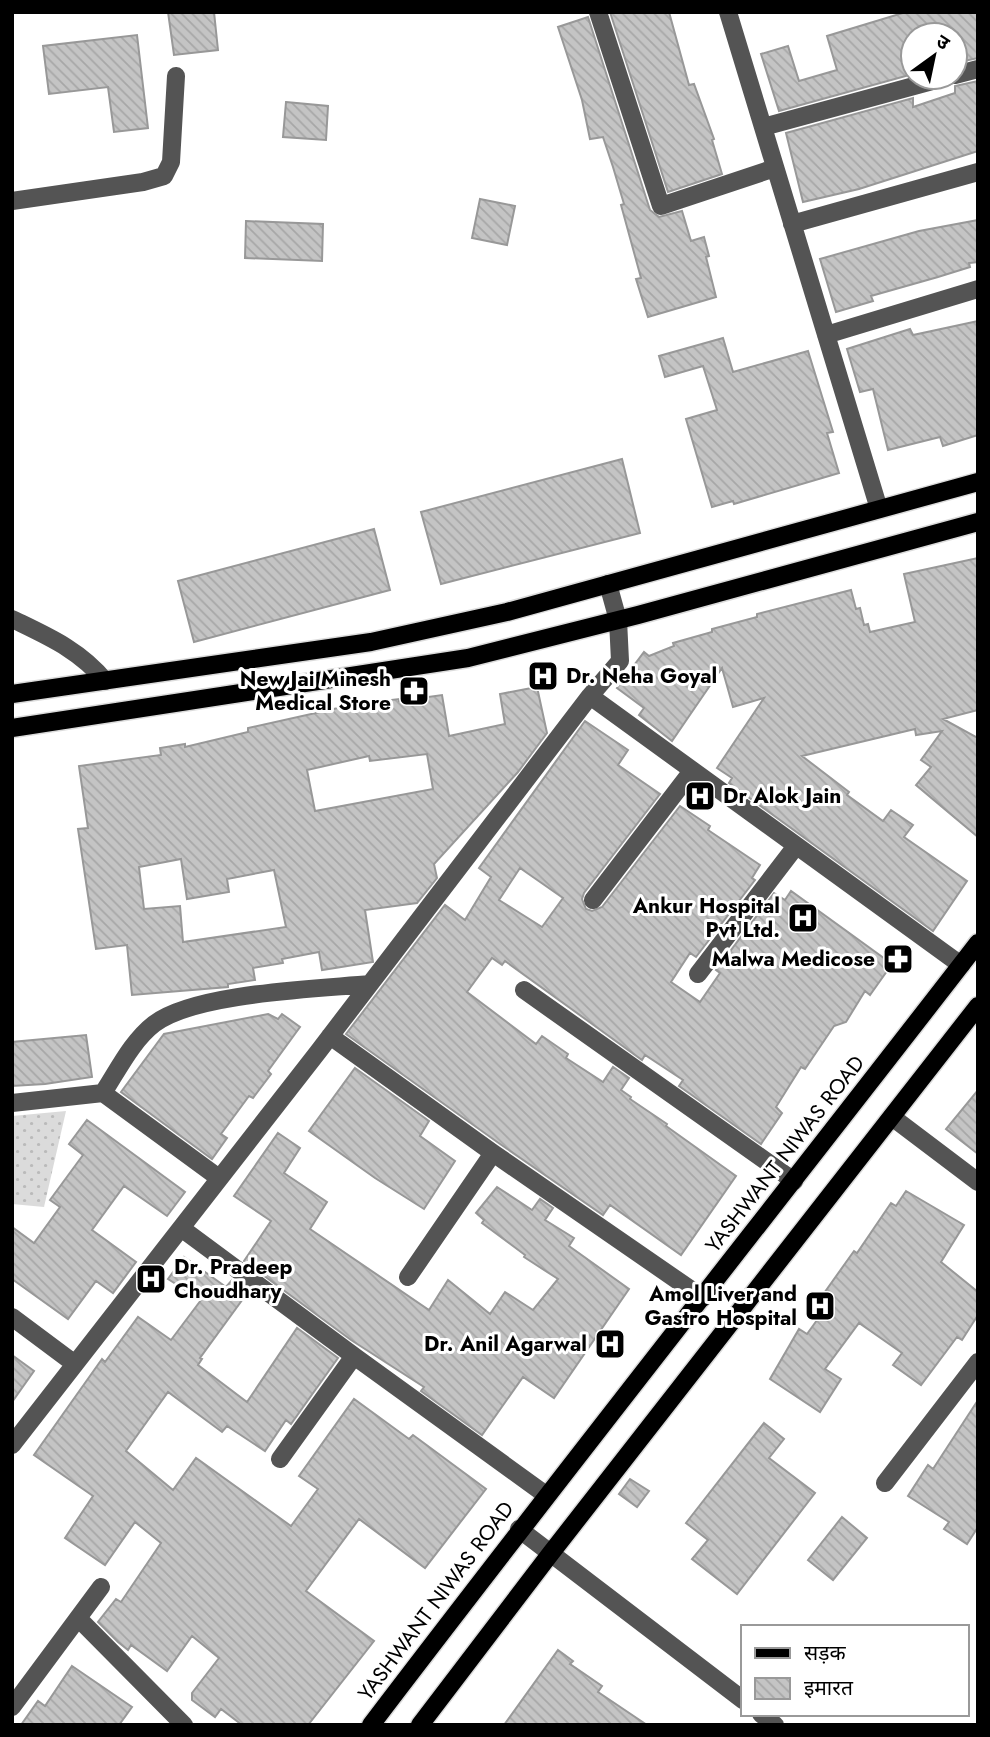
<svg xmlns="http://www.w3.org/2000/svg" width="990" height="1737" viewBox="0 0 990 1737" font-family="Jost,'Noto Sans Devanagari',sans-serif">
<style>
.park{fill:url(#park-dots)}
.building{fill:url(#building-back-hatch);stroke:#989898;stroke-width:2;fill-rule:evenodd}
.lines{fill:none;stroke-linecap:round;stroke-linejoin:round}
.major-casing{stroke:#dbdbdb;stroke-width:21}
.minor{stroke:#545454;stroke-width:18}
.major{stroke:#000;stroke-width:18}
.labels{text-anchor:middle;stroke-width:6;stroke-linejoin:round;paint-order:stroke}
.poi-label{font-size:21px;font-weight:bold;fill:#000;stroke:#fff;text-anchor:end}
.street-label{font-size:21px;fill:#000;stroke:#fff}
</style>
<defs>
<pattern id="park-dots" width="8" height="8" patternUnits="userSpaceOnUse" patternTransform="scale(1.75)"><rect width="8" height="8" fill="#dbdbdb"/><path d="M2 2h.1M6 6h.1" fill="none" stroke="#bababa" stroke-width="1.8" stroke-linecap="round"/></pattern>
<pattern id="building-back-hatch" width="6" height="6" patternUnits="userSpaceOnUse" patternTransform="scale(1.75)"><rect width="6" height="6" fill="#c4c4c4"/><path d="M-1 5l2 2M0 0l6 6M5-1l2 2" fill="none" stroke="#a7a7a7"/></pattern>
</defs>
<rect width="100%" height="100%" fill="#fff"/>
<path class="park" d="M66,1111L44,1207L12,1204V1116Z"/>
<path class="building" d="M168,12H214L218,50L174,55Z
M610,12H669L689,85L694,84L714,139L712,140L722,174L668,192Z
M906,12H978V58L955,63V35H913V74L779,111L761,54L788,46L799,81L837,70L827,36Z
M588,17L650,210L659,217L682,211L691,241L704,237L709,256L706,257L716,297L648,317L636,279L641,278L621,205L624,204L613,167L603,137L590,139L582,100L558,27Z
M137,35L148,128L114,132L108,87L49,94L43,46Z
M978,81V151L859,189L803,202L786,133L913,98V107L955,93V86Z
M286,102L328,106L326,140L283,137Z
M480,199L515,206L507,245L472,238Z
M978,220V262L969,263L970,267L938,277L871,296L873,301L836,312L820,259L919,231Z
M246,221L323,224L322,261L245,258Z
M978,321V435L943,446L940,437L888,450L873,389L860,392L847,349L910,329L913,335Z
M723,338L733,372L808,351L833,432L827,433L839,473L734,504L733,501L712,507L686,419L717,410L703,366L665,377L659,356Z
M622,459L640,533L441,584L421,512Z
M374,529L390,590L194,642L178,581Z
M978,558V710L943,719L978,738V837L916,785L931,767L921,760L942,731L916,735L915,729L802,756L849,792L847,795L883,821L891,810L913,825L904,837L967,881L933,931L729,783L732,778L717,768L764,698L733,707L722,668L672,741L639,715L644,708L617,688L644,652L649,656L674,646L673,643L712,632V629L757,617V614L851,590L856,609L860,608L864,625L868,624L870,632L915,622L904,574Z
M537,687L547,733L518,772L434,864L437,878L417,903L365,910L373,962L322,970L319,952L282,959L283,963L253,968L255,980L228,984V987L132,995L127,945L96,949L78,829L88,828L79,766L161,755L160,748L185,744V747L248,732V728L356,704L399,699V701L442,695L449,736L505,724L500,694ZM427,754L433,789L315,811L307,770L369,756L370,761ZM181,859L187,899L229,892L227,879L274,870L286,927L183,942L180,906L144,909L139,867Z
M585,721L628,750L618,765L660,794L584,893L582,899L586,909L592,911L602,907L680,806L710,826L708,830L760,865L752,878L755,880L696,957L690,953L671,982L700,1002L720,973L716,970L774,893L785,900L791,891L892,964L870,995L865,991L846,1022L834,1026L805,1069L801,1067L776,1107L782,1113L761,1144L679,1086L683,1080L645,1055L642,1060L505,961L502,965L492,958L467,992L536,1044L542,1036L568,1054L566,1058L603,1082L613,1067L629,1078L621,1090L631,1097L630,1099L667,1124L666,1126L736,1176L681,1255L610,1205L603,1215L500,1144L346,1034L445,905L465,920L491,877L479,868ZM520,868L563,898L542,927L499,900Z
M268,1014L278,1019L282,1014L300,1027L268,1071L271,1074L253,1098L249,1096L221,1134L227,1138L212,1159L121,1092L164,1034Z
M86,1035L92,1077L45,1084L12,1086V1042Z
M355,1068L429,1121L420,1136L455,1161L424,1209L375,1178L309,1131Z
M978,1090V1154L946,1129Z
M87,1120L185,1192L167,1216L124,1186L92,1230L136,1262L113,1293L96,1281L68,1319L12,1279V1227L34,1243L60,1207L50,1200L83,1155L69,1144Z
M278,1133L300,1148L284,1173L327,1202L310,1229L429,1310L448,1280L490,1314L505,1292L533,1310L558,1279L524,1257L525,1255L482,1223L484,1220L476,1213L497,1187L532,1210L540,1199L553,1208L545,1220L574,1238L569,1246L629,1289L554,1398L523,1377L482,1435L421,1391L424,1387L351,1340L244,1261L271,1221L234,1196Z
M906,1191L964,1225L941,1262L978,1292V1315L962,1340L957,1337L921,1385L893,1365L902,1353L859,1323L825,1369L841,1379L820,1412L770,1379L799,1329L807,1334L830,1302L822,1296L854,1251L857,1253L891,1203L896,1206Z
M184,1257L226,1287L232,1280L248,1292L200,1358L202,1359L198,1365L247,1402L297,1328L338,1358L291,1424L286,1420L265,1451L227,1426L222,1432L168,1392L126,1451L173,1490L196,1458L291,1526L318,1489L299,1476L354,1399L409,1439L413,1435L486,1489L425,1568L359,1519L306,1591L374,1641L308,1725H242L221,1709L215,1717L192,1700V1693L219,1658L192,1636L167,1671L131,1645L128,1650L118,1642L98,1622L116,1599L121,1602L161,1543L135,1522L105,1565L65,1538L93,1496L34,1455L102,1359L105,1362L138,1317L171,1340L201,1300L168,1279Z
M12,1355L34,1371L12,1402Z
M978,1400V1527L967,1544L944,1529L949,1522L908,1496L928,1465L933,1469Z
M764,1423L784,1439L769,1458L815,1493L737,1594L692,1559L708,1540L686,1523Z
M630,1479L649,1491L637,1507L619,1494Z
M842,1517L867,1538L833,1580L808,1560Z
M558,1650L573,1661L570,1664L602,1686L598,1692L647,1725H504Z
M72,1666L132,1707L119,1725H21L38,1701L45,1706Z"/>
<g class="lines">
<g class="major-casing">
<path id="major" d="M12,694L371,642L507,612L978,482
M12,728L468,658L638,615L978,522
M371,1725C571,1462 776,1204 978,943
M420,1725L551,1553L978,1006"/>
</g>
<path class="minor" d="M598,12L661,206L775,168
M728,12L879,509
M955,75L978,69
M763,127L947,77
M12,201L143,182L164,176L171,162L176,76
M792,224L978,172
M826,335L978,289
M12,619C47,636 80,650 105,681
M590,696L961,965
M593,900L692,771
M698,974L796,846
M524,990L794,1181
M330,1036L493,1153L703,1298
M103,1093C118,1070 132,1041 154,1024C194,993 316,989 370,984
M12,1103L103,1093L219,1178
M892,1117L978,1182
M181,1228L354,1356
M408,1277L493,1153
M12,1317L75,1364
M12,1445L318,1052L590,696L620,661L618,620L608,584
M280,1459L354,1356L546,1495
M885,1483L978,1362
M519,1529L743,1700
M78,1618L184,1725
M12,1707L101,1587
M761,1714L775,1725"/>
<use href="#major" class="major"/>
</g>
<defs>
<g id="hospital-square" transform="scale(1.575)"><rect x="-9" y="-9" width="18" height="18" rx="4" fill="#000" stroke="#fff"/><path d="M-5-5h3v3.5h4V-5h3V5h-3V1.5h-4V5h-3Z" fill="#fff"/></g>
<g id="pharmacy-square" transform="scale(1.575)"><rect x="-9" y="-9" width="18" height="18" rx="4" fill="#000" stroke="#fff"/><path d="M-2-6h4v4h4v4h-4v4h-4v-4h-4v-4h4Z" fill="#fff"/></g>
</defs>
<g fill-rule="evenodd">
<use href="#hospital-square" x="543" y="676"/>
<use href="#pharmacy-square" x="414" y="691"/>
<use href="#hospital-square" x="700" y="796"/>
<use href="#hospital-square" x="803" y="918"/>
<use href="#pharmacy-square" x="898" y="959"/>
<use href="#hospital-square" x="151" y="1279"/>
<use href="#hospital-square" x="820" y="1306"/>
<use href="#hospital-square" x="610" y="1344"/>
</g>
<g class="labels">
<g class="poi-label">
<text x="566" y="683" text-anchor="start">Dr. Neha Goyal</text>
<text x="391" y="686">New Jai Minesh<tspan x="391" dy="24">Medical Store</tspan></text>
<text x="723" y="803" text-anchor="start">Dr Alok Jain</text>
<text x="780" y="913">Ankur Hospital<tspan x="780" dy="24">Pvt Ltd.</tspan></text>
<text x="875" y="966">Malwa Medicose</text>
<text x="174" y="1274" text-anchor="start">Dr. Pradeep<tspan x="174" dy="24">Choudhary</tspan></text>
<text x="797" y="1301">Amol Liver and<tspan x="797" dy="24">Gastro Hospital</tspan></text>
<text x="587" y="1351">Dr. Anil Agarwal</text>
</g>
<g class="street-label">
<text transform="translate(785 1154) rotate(-52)" y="7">YASHWANT NIWAS ROAD</text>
<text transform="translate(436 1601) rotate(-53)" y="7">YASHWANT NIWAS ROAD</text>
</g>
</g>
<rect width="990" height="1737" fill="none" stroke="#000000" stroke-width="28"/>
<rect x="741" y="1625" width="228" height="91" fill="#ffffff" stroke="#999999" stroke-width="2"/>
<rect x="755" y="1648" width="35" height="10" fill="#000000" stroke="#999999" stroke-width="2"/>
<text x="804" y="1660" font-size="21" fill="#000000">सड़क</text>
<rect x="755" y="1678" width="35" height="21" fill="url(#building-back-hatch)" stroke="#999999" stroke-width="2"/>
<text x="804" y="1695" font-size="21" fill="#000000">इमारत</text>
<g transform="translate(934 56) rotate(33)"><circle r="33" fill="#ffffff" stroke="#999999" stroke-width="2"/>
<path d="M0-5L12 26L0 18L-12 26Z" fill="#000000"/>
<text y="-10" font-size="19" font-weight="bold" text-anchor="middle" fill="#000000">उ</text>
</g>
</svg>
